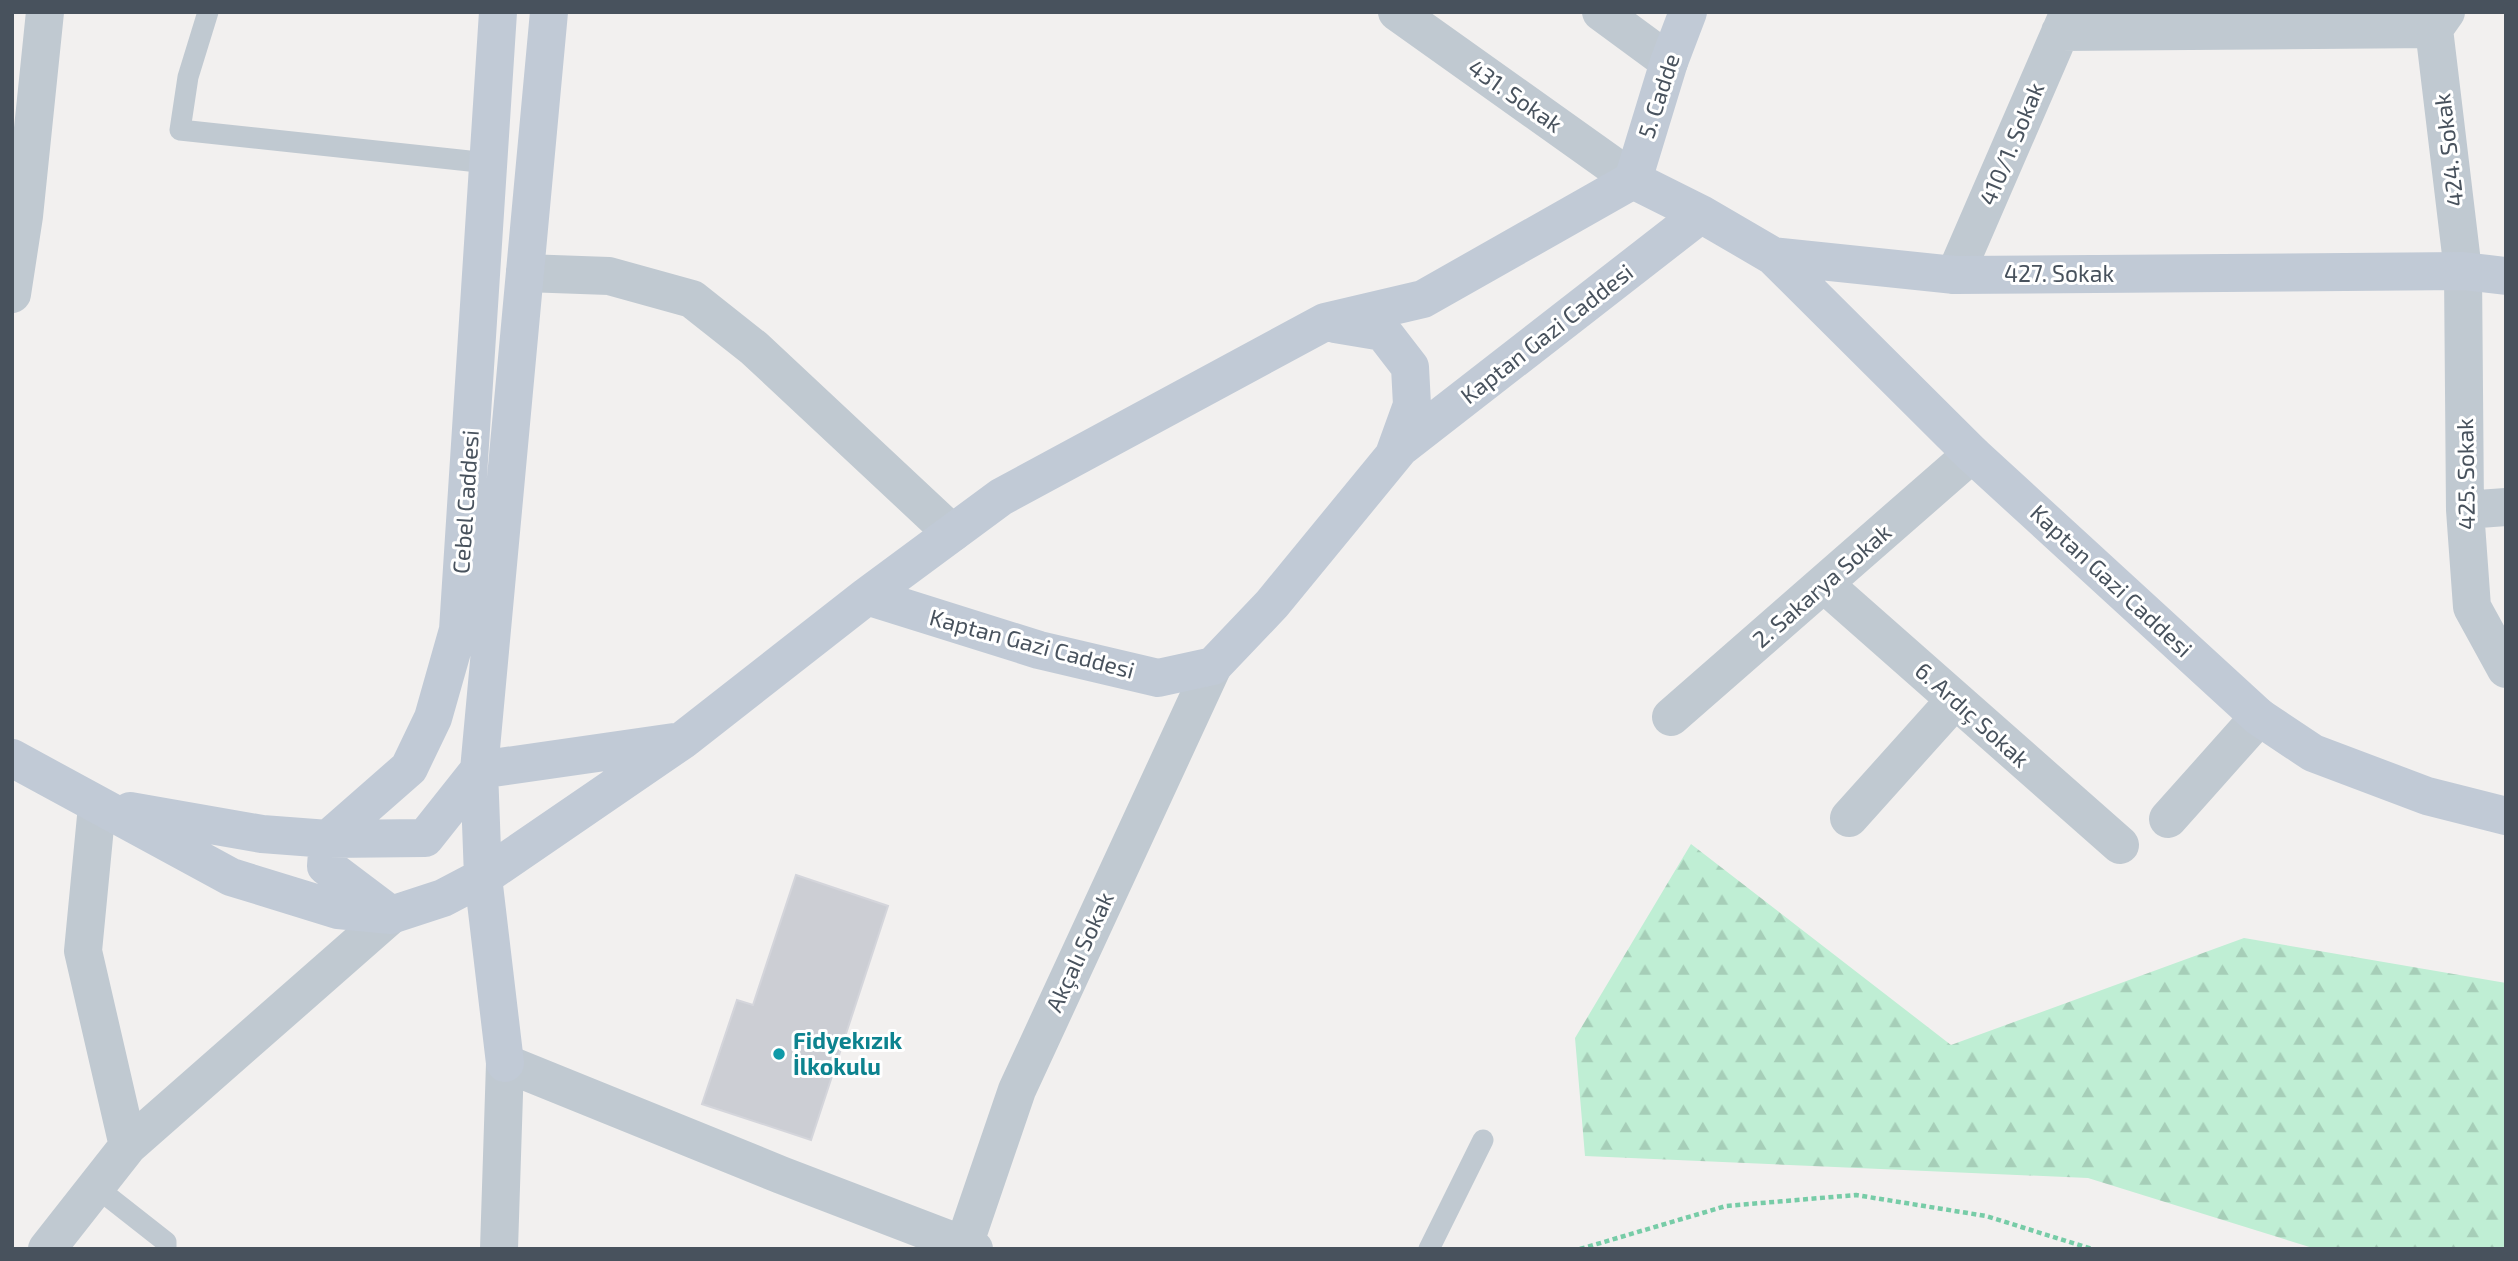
<svg xmlns="http://www.w3.org/2000/svg" width="2518" height="1261" viewBox="0 0 2518 1261" font-family="'Exo 2',sans-serif">
<style>
.forest{fill:url(#forest-firs)}
.building{fill:#ccced4;stroke:#d4d5db;stroke-width:2}
.lines{fill:none;stroke-linecap:round;stroke-linejoin:round}
.path{stroke:#77cca7;stroke-width:4.5;stroke-dasharray:5 3.5;stroke-linecap:butt}
.lane{stroke:#c0c9d1;stroke-width:21}
.street{stroke:#c0c9d1;stroke-width:38}
.secondary{stroke:#c1cad6;stroke-width:38}
.culture-dot{fill:#0f9aa8;stroke:#fff;stroke-width:2.5}
.labels{text-anchor:middle;stroke-width:6;stroke-linejoin:round;paint-order:stroke}
.street-label{font-size:23px;fill:#48525d;stroke:#fff}
.culture-label{font-size:23px;font-weight:bold;fill:#0d838f;stroke:#fff;text-anchor:start}
</style>
<defs>
<pattern id="forest-firs" width="22" height="20" patternUnits="userSpaceOnUse" patternTransform="scale(1.75)"><rect width="22" height="20" fill="#bfeed4"/><path d="M5 1l3.5 6h-7zM16 11l3.5 6h-7z" fill="#a6ceb8"/></pattern>
</defs>
<rect width="100%" height="100%" fill="#f2f0ef"/>
<path class="forest" d="M1691,844L1951,1045L2244,938L2506,983V1249H2316L2088,1178L1585,1156L1575,1038Z"/>
<path class="building" d="M796,875L888,906L811,1140L702,1104L737,1000L753,1005Z"/>
<g class="lines">
<path class="path" d="M1580,1249L1726,1206L1856,1195L1986,1216L2092,1249"/>
<path class="lane" d="M208,12L188,77L180,130L488,163
M96,1187L166,1242V1249
M1429,1249L1483,1140"/>
<path class="street" d="M1397,12L1633,180
M1601,12L1669,62
M2446,12L2434,29L2463,271L2465,510L2472,607L2506,669
M2060,32L2434,29
M525,273L609,276L692,299L754,348L952,533
M1955,275L2069,12
M12,294L24,216L45,12
M2465,510L2506,507
M1824,584L2120,845
M1671,717L1972,454
M97,806L83,951L128,1146
M1849,818L1955,700
M2168,819L2259,717
M964,1245L1017,1090L1213,666
M47,1249L128,1146L391,915
M499,1249L505,1063L781,1175L974,1249"/>
<path class="secondary" d="M1633,180L1701,214L1773,256L1955,275L2463,271L2506,276
M1633,180L1669,62L1688,12
M1773,256L1972,454L2259,717L2313,753L2427,796L2506,816
M1335,324L1383,332L1410,367L1412,405L1395,452
M867,596L1039,650L1158,678L1213,666L1272,604L1400,448L1701,214
M12,758L231,877L338,910L391,915L443,898L483,877L683,740L867,596L1001,497L1325,322L1423,299L1633,180
M130,811L262,834L328,839L425,838L479,770L674,742
M391,915L326,866L328,839L409,768L433,718L458,630L498,12
M505,1063L483,877L479,770L549,12"/>
</g>
<circle class="culture-dot" cx="779" cy="1054" r="7"/>
<g class="labels">
<g class="street-label">
<text transform="translate(1515 96) rotate(35)" y="8">431. Sokak</text>
<text transform="translate(1659 96) rotate(-72)" y="8">5. Cadde</text>
<text transform="translate(2012 144) rotate(-67)" y="8">410/1. Sokak</text>
<text transform="translate(2449 150) rotate(-97)" y="8">424. Sokak</text>
<text x="2059" y="282">427. Sokak</text>
<text transform="translate(1547 334) rotate(-38)" y="8">Kaptan Gazi Caddesi</text>
<text transform="translate(2466 474) rotate(-91)" y="8">425. Sokak</text>
<text transform="translate(466 502) rotate(-86)" y="8">Cebel Caddesi</text>
<text transform="translate(2111 581) rotate(43)" y="8">Kaptan Gazi Caddesi</text>
<text transform="translate(1822 586) rotate(-41)" y="8">2. Sakarya Sokak</text>
<text transform="translate(1032 644) rotate(15)" y="8">Kaptan Gazi Caddesi</text>
<text transform="translate(1972 715) rotate(42)" y="8">6. Ardıç Sokak</text>
<text transform="translate(1080 952) rotate(-65)" y="8">Akçalı Sokak</text>
</g>
<g class="culture-label">
<text x="793" y="1049">Fidyekızık<tspan x="793" dy="26">İlkokulu</tspan></text>
</g>
</g>
<rect width="2518" height="1261" fill="none" stroke="#48525d" stroke-width="28"/>
</svg>
